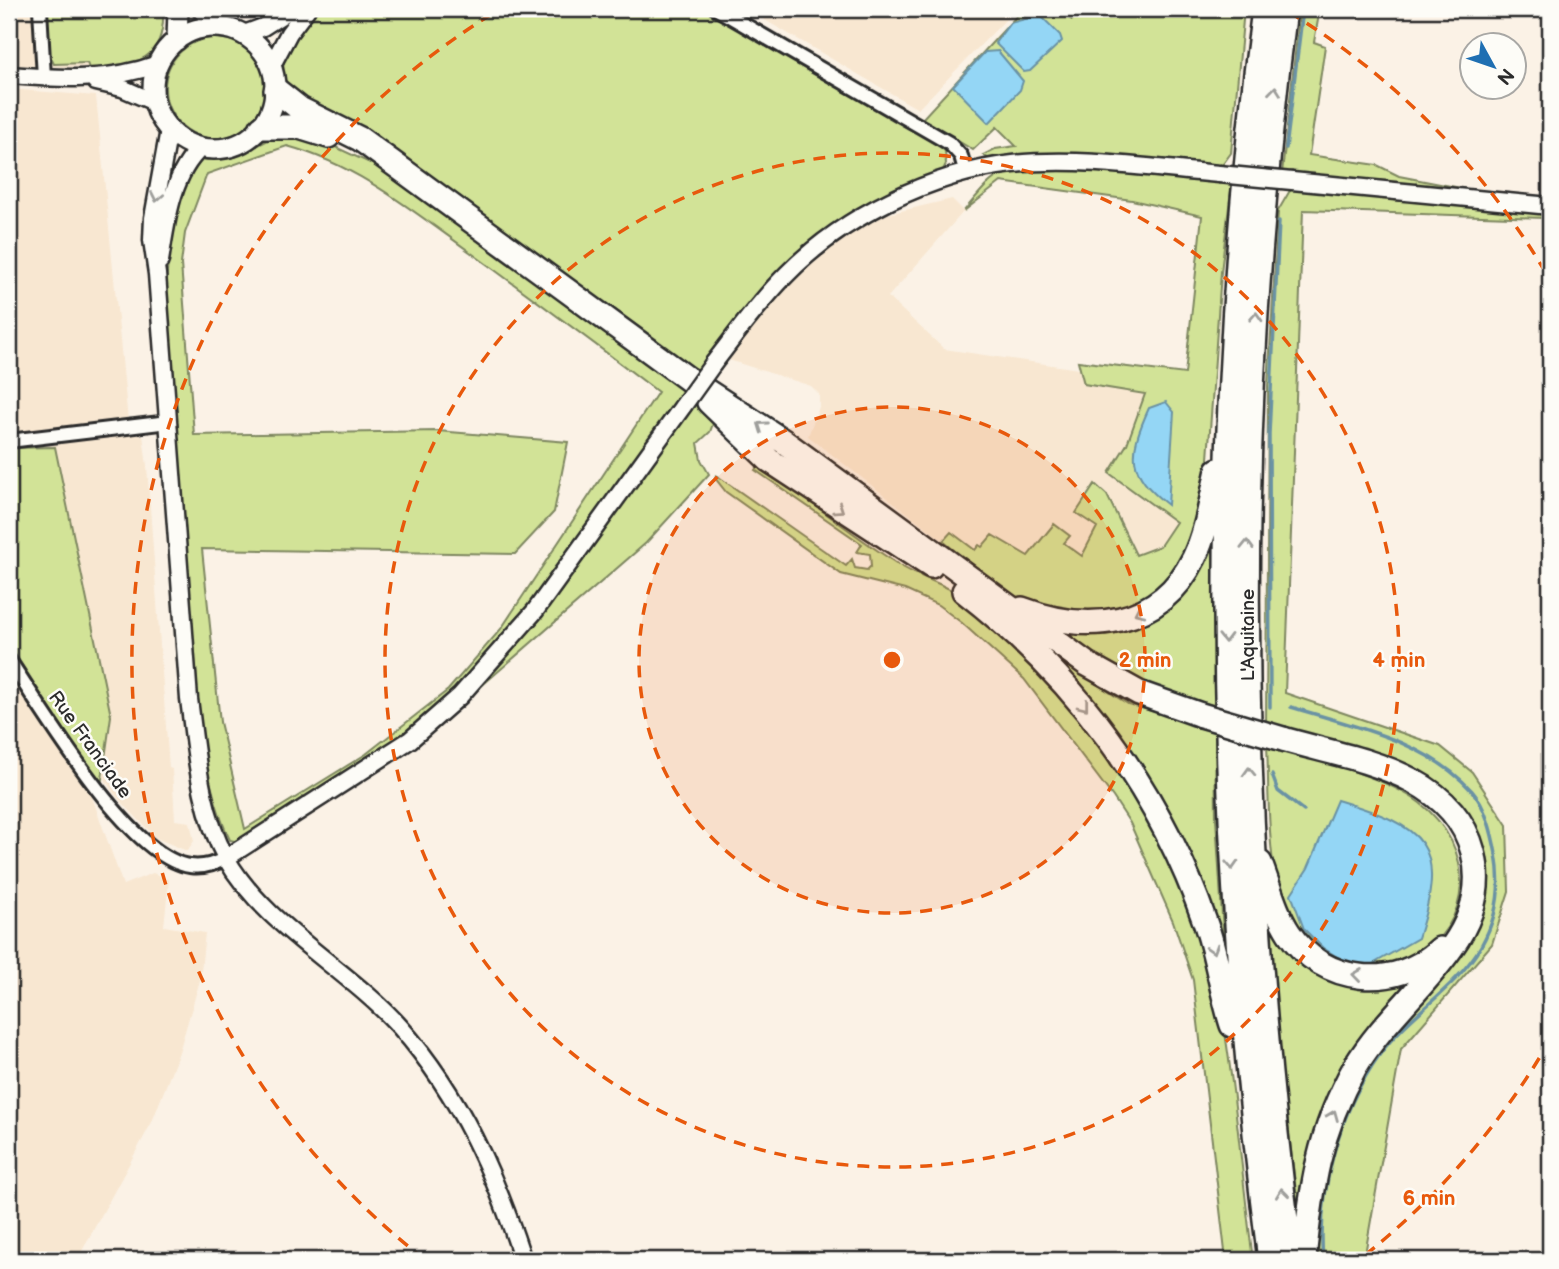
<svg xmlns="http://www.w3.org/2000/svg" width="1559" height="1269" viewBox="0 0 1559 1269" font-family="'Balsamiq Sans',sans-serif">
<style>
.built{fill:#f8e7d1}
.green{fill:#d2e397;stroke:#7e8761;stroke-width:2;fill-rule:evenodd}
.water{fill:#94d6f5;stroke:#6a92a4;stroke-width:2}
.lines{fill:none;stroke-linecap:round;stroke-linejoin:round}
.stream{stroke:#6a92a4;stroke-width:3.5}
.minor-casing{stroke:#2b2b2b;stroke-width:18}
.tertiary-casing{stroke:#2b2b2b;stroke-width:21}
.primary-casing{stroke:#2b2b2b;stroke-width:24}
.motorway-casing{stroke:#2b2b2b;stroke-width:28}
.minor{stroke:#fdfcf7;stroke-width:12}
.tertiary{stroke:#fdfcf7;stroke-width:16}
.primary{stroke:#fdfcf7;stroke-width:19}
.motorway{stroke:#fdfcf7;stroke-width:23}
.tertiary-bridge-casing{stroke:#2b2b2b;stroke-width:21;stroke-linecap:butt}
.motorway-bridge-casing{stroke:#2b2b2b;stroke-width:28;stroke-linecap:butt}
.tertiary-bridge{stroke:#fdfcf7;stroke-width:16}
.motorway-bridge{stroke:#fdfcf7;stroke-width:23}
.oneway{stroke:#9e9e9b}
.ring{fill:none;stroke:#e8590c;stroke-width:3.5;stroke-dasharray:12 9}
.labels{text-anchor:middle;stroke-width:5;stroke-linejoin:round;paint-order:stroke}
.street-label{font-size:19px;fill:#2b2b2b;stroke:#fdfcf7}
.centre{fill:#e8590c;stroke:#fdfcf7;stroke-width:3.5}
.ring-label{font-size:21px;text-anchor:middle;font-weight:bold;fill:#e8590c;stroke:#fdfcf7;stroke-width:5;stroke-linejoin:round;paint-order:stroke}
</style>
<rect width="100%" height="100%" fill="#fbf2e6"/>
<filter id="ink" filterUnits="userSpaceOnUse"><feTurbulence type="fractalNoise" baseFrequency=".0143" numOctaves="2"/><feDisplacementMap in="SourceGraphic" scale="14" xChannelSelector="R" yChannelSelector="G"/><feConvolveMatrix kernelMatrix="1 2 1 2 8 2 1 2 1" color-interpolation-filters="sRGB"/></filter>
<g filter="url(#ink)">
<path class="built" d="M9,9H90L95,68L9,65Z
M746,9H1016L918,109Z
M9,89L96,96L128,421L130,435H143L147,466L169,768L172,769L175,820L190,822L194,841L187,851L156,838L115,795L9,640Z
M952,199L964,211L888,297L944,349L1200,387L1188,541L1012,594L808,436L819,407V394L811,386L729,360L758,318L796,274L820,253L854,230L884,215Z
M9,676L91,794L123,885L153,873L169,880L164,926L205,933L200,980L179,1052L152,1122L77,1260H9Z"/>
<path class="green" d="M45,9H163C166,63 133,65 90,71L87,63L54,64L48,52Z
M316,9H704L937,144L945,151L946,164L941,174L807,250L697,377L672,360L657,340L582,286L554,275L284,87C279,52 293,34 316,9Z
M1023,9H1058L1072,20L1080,9H1244L1231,153L1220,168L993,161L983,155L995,149L1016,146L997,127L973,150L922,119Z
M1300,9H1320L1314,42L1325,46L1309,155L1377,165L1399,176L1507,197L1282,173Z
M165 88a50 50 0 1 1 100 0a50 50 0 1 1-100 0Z
M278,135L316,138L383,169L687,391L523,619L465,683C448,694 437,714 420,727C366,768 297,805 239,842L230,840C216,811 210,780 202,749L166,285L171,226L190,164L202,157H235ZM287,146C357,165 412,210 470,252C533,298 596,344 658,392L501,629L448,690L366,754L245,829L220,722L202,549L515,554L554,512L568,442L438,431L194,435L181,264L185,233L207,174Z
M1049,168L1099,169L1232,182L1221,272L1205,502L1195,542L1155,597L1095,618L1034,606L1004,591L943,541L951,532L975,550L979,545L982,547L992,535L1028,556L1054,524L1070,536L1064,543L1082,556L1097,527L1076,513L1095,484L1107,495L1136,555L1160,546L1176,522L1109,473L1127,444L1145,394L1084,384L1078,361L1185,374L1202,216L1132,200L1001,182L964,211C999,169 996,172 1049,168Z
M1292,187L1545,210L1544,218L1303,210L1285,693L1440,746L1472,772L1507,825L1509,891L1492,944L1401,1049L1364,1260H1314L1319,1176L1362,1068L1474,929L1458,808L1266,729L1268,387L1278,211Z
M696,398L715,418L710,432L698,443L701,460L709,474L646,543L463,702Z
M55,447L111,716L101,786L9,645V448Z
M759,465C805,497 849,532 896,563C918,578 945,583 966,599C1088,694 1195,862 1222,1014C1236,1095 1242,1178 1253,1260H1226L1193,980L1173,921L1130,823L1113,797L1024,679L962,623L938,605L905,590L841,574L726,492L715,478L716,475L846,566L852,559L855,568L867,570L871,566L870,554L857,552L862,544L755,470Z
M1209,541L1213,544L1215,714L1134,685L1041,623L1119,628Z
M1034,644L1128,704L1215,730L1216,819L1225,964L1192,879Z
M1267,745C1309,757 1387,777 1420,803C1476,847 1476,925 1411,960C1402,964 1389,964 1379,965C1351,969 1323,963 1303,940C1263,896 1270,801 1267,745Z
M1269,905L1330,974L1428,968L1376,1026L1300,1225L1277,1034Z"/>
<path class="water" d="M1040,15L1060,35L1062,41L1030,71L1024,72L995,43L1010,23Z
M998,51L1023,81L1020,90L989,123L953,86L985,52Z
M1166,402L1174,412L1168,505C1127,473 1128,454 1149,408Z
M1337,800C1426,827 1449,844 1418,938L1371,965L1344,961L1323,948L1304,929L1291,894L1308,868Z"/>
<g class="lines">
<path class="stream" d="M1286,148L1303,9
M1270,707L1269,434L1279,221
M1291,707C1353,726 1427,741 1472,791C1486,807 1492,833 1496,854C1502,886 1497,918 1481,946C1456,989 1408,1015 1380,1054C1339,1111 1317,1191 1323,1260
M1272,775L1278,791L1304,811"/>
<g class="minor-casing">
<path id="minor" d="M40,9L44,77
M717,9L949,143L961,156L966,174
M9,441L169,422
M9,660C43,710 129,858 190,866C202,868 215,864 226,858"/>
</g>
<g class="tertiary-casing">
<path id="tertiary" d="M244,34L263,27L291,9
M272,65L289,33L307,9
M9,75C60,79 109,82 158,64
M96,82L122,88L154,102
M169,130L153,218L152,240L157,274L189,699C196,752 200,811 226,858C264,926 349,969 401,1028C461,1097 495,1174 523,1260
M1292,181L1550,206
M160,261C166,225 171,174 201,148
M713,364C737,333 760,301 787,274C844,216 931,173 1013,164C1081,157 1151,168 1219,174
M226,858L410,740L460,696L535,611L683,406"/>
</g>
<g class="primary-casing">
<path id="primary" d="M202,9L219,27
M153 88a61 61 0 1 1 122 0a61 61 0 1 1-122 0Z
M177,40L178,9"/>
</g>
<g class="motorway-casing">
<path id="motorway" d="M1264,9C1209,424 1216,845 1270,1260
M1285,9C1231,425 1237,845 1291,1260
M276,90L300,109L360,139L688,379L783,441L1087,664L1139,693L1201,715
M262,127H299L328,136
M709,402L769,460L931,566
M964,591C1074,676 1159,789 1205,922C1217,955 1221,991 1232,1025
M1022,609C1087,634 1160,628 1194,558C1207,531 1211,500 1218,470
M1283,739C1351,759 1452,771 1473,852C1482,887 1472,919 1452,947C1422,990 1382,1022 1355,1067C1319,1131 1311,1189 1304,1260
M1260,863C1269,886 1275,912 1289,933C1322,984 1396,992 1440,949"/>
</g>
<use href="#minor" class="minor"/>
<use href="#tertiary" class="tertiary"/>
<use href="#primary" class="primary"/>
<use href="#motorway" class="motorway"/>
<g class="tertiary-bridge-casing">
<path id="tertiary-bridge" d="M1219,174L1292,181
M683,406L713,364"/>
</g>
<g class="motorway-bridge-casing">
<path id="motorway-bridge" d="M1201,715L1283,739"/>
</g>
<use href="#tertiary-bridge" class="tertiary-bridge"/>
<use href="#motorway-bridge" class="motorway-bridge"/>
</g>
<defs><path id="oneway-chevron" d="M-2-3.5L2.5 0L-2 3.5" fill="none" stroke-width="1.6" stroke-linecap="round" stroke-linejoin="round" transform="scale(1.75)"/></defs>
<g class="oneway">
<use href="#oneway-chevron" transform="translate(1275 91) rotate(-84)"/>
<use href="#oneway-chevron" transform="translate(157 197) rotate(101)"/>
<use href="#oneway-chevron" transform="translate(1256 317) rotate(-87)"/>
<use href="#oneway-chevron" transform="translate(762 426) rotate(-145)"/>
<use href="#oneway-chevron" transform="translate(839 509) rotate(34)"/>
<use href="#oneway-chevron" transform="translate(1247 545) rotate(-89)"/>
<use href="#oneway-chevron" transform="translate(1139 612) rotate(155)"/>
<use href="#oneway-chevron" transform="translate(1225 638) rotate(89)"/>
<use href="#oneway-chevron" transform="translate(1084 706) rotate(52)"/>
<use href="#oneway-chevron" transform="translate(1249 772) rotate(-92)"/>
<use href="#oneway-chevron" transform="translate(1232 865) rotate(87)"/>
<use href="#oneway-chevron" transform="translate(1213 949) rotate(73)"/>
<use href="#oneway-chevron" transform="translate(1357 975) rotate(-172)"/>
<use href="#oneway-chevron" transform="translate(1333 1115) rotate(-68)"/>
<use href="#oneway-chevron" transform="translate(1282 1193) rotate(-97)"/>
</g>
</g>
<circle cx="892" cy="660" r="253" fill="#e8590c" fill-opacity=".12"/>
<g class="ring">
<circle cx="892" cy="660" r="253"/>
<circle cx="892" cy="660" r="507"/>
<path d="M1550 1040A760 760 0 0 1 1360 1259M424 1259A760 760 0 0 1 495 12M1289 12A760 760 0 0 1 1550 280"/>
</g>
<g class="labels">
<g class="street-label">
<text transform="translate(1247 635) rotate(-90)" y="7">L'Aquitaine</text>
<text transform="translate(91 744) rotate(54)" y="7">Rue Franciade</text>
</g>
</g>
<circle cx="892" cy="660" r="10" class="centre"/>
<g class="ring-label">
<text x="1145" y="667">2 min</text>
<text x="1399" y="667">4 min</text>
<text x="1429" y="1205">6 min</text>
</g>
<rect width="1559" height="1269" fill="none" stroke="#fdfcf7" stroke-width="35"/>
<rect x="18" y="18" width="1524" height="1234" fill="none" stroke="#2b2b2b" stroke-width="2.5" filter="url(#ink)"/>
<g transform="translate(1493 66) rotate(130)"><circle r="33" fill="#fdfcf7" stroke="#a9a8a5" stroke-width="2"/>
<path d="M0-5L12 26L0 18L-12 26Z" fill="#1f6fb2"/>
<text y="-10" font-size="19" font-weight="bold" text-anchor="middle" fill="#2b2b2b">N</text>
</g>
</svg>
